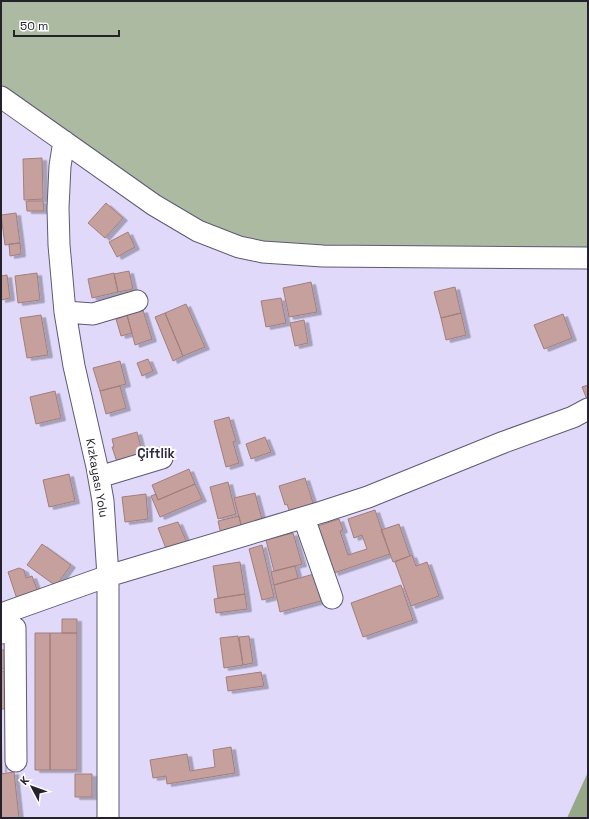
<svg xmlns="http://www.w3.org/2000/svg" width="589" height="819" viewBox="0 0 589 819" font-family="'Space Grotesk',sans-serif">
<style>
.green{fill:#acbaa1}
.forest{fill:#96a887}
.building{fill:#c6a09c;stroke:#a27e7b;filter:url(#shadow)}
.lines{fill:none;stroke-linecap:round;stroke-linejoin:round}
.minor-casing{stroke:#5f5975;stroke-width:23}
.minor{stroke:#fff;stroke-width:21}
.labels{text-anchor:middle;stroke-width:4;stroke-linejoin:round;paint-order:stroke}
.street-label{font-size:12px;fill:#25222e;stroke:#fff}
.neighbourhood-label{font-size:13px;font-weight:bold;fill:#2f2942;stroke:#fff}
</style>
<defs>
<filter id="shadow"><feDropShadow dx="4.5" dy="2.5" stdDeviation="0" flood-color="#0004"/></filter>
</defs>
<rect width="100%" height="100%" fill="#e1d9fa"/>
<path class="green" d="M1,1H588V258L239,247L1,97Z"/>
<path class="forest" d="M588,772V818H567Z"/>
<path class="building" d="M42,158L43,199L24,200L23,159Z
M26,201H43L44,211H27Z
M106,203L123,218L105,238L88,223Z
M16,213L20,243L5,245L1,215Z
M128,232L135,247L117,257L109,242Z
M20,243L21,254L10,256L9,244Z
M129,271L133,289L118,292L114,274Z
M37,273L40,300L18,303L15,276Z
M114,273L118,292L92,298L88,279Z
M7,275L10,298L1,300V276Z
M311,282L317,312L289,317L283,288Z
M455,287L461,313L441,318L434,292Z
M281,298L286,323L266,327L261,301Z
M186,304L205,347L183,356L165,313Z
M143,310L152,339L135,345L127,315Z
M165,313L183,356L173,361L155,317Z
M461,313L466,335L446,340L441,318Z
M563,314L572,338L544,349L534,325Z
M41,315L48,355L27,358L20,318Z
M127,315L132,333L121,336L116,319Z
M304,320L308,343L295,346L290,323Z
M148,359L153,371L142,376L137,363Z
M120,361L126,384L100,391L93,368Z
M588,385V402L582,387Z
M120,386L126,408L106,414L100,391Z
M55,391L61,418L36,424L30,397Z
M229,417L236,441L233,442L239,463L226,467L214,421Z
M137,432L143,455L117,462L112,447H114L112,439Z
M265,437L271,452L251,459L246,444Z
M189,469L195,484L158,500L152,485Z
M69,474L75,501L49,507L43,480Z
M305,478L315,509L291,516L287,504L285,505L279,486Z
M228,482L236,514L218,519L210,487Z
M195,484L202,499L160,517L151,496L156,494L158,500Z
M255,493L263,523L242,529L234,498Z
M146,494L148,519L125,522L122,497Z
M375,510L390,554L334,573L318,526L339,519L343,530L340,531L348,555L367,549L362,535L354,538L348,519Z
M239,516L242,529L221,534L218,521Z
M178,522L188,545L167,551L158,528Z
M399,524L410,556L393,562L381,530Z
M293,533L302,564L274,571L266,540Z
M42,544L71,565L56,586L27,565Z
M262,545L274,597L262,600L249,549Z
M412,555L416,566L427,562L439,596L411,606L395,562Z
M240,562L245,594L218,598L213,566Z
M295,566L298,578L274,585L271,572Z
M19,568L24,570L26,578L32,576L38,592L17,599L8,572Z
M314,574L321,601L280,612L274,585Z
M401,585L413,620L363,637L351,603Z
M245,594L247,609L216,613L214,599Z
M62,619H77V633H62Z
M35,633H50V770H35Z
M50,633H77V770H50Z
M238,636L243,665L224,668L220,638Z
M249,636L253,663L243,665L239,637Z
M1,650H7V669H1Z
M1,671H6V709H1Z
M261,672L264,686L228,691L226,677Z
M1,709L2,774H1Z
M231,747L235,773L167,784L166,776L153,778L150,760L187,754L190,771L215,767L213,750Z
M14,772L19,818H1V774Z
M75,774H92V797H75Z"/>
<g class="lines">
<g class="minor-casing">
<path id="minor" d="M1,97L154,205L198,231L239,247L263,252L323,256L588,258
M64,141L60,166L58,208L59,245L65,312L74,366L97,467L103,501L108,576V818
M65,312L93,314L137,301
M99,477L162,458
M304,518L332,598
M1,614L108,576L322,512L368,497L504,442L573,417L588,409
M1,633L15,628L16,761"/>
</g>
<use href="#minor" class="minor"/>
</g>
<g class="labels">
<g class="street-label">
<text transform="translate(97 478) rotate(80)" y="4">Kızkayası Yolu</text>
</g>
<g class="neighbourhood-label">
<text x="156" y="458">Çiftlik</text>
</g>
</g>
<rect width="589" height="819" fill="none" stroke="#25222e" stroke-width="4"/>
<g transform="translate(32 787) rotate(311)" stroke="#ffffff" stroke-width="3" paint-order="stroke">
<path d="M0-3L7 15L0 10L-7 15Z" fill="#25222e"/>
<text y="-6" font-size="11" font-weight="bold" text-anchor="middle" fill="#25222e">K</text>
</g>
<path d="M14 30v6h105v-6" fill="none" stroke="#25222e" stroke-width="2"/>
<text x="20" y="30" font-size="12" fill="#25222e" stroke="#ffffff" stroke-width="3" paint-order="stroke">50 m</text>
</svg>
